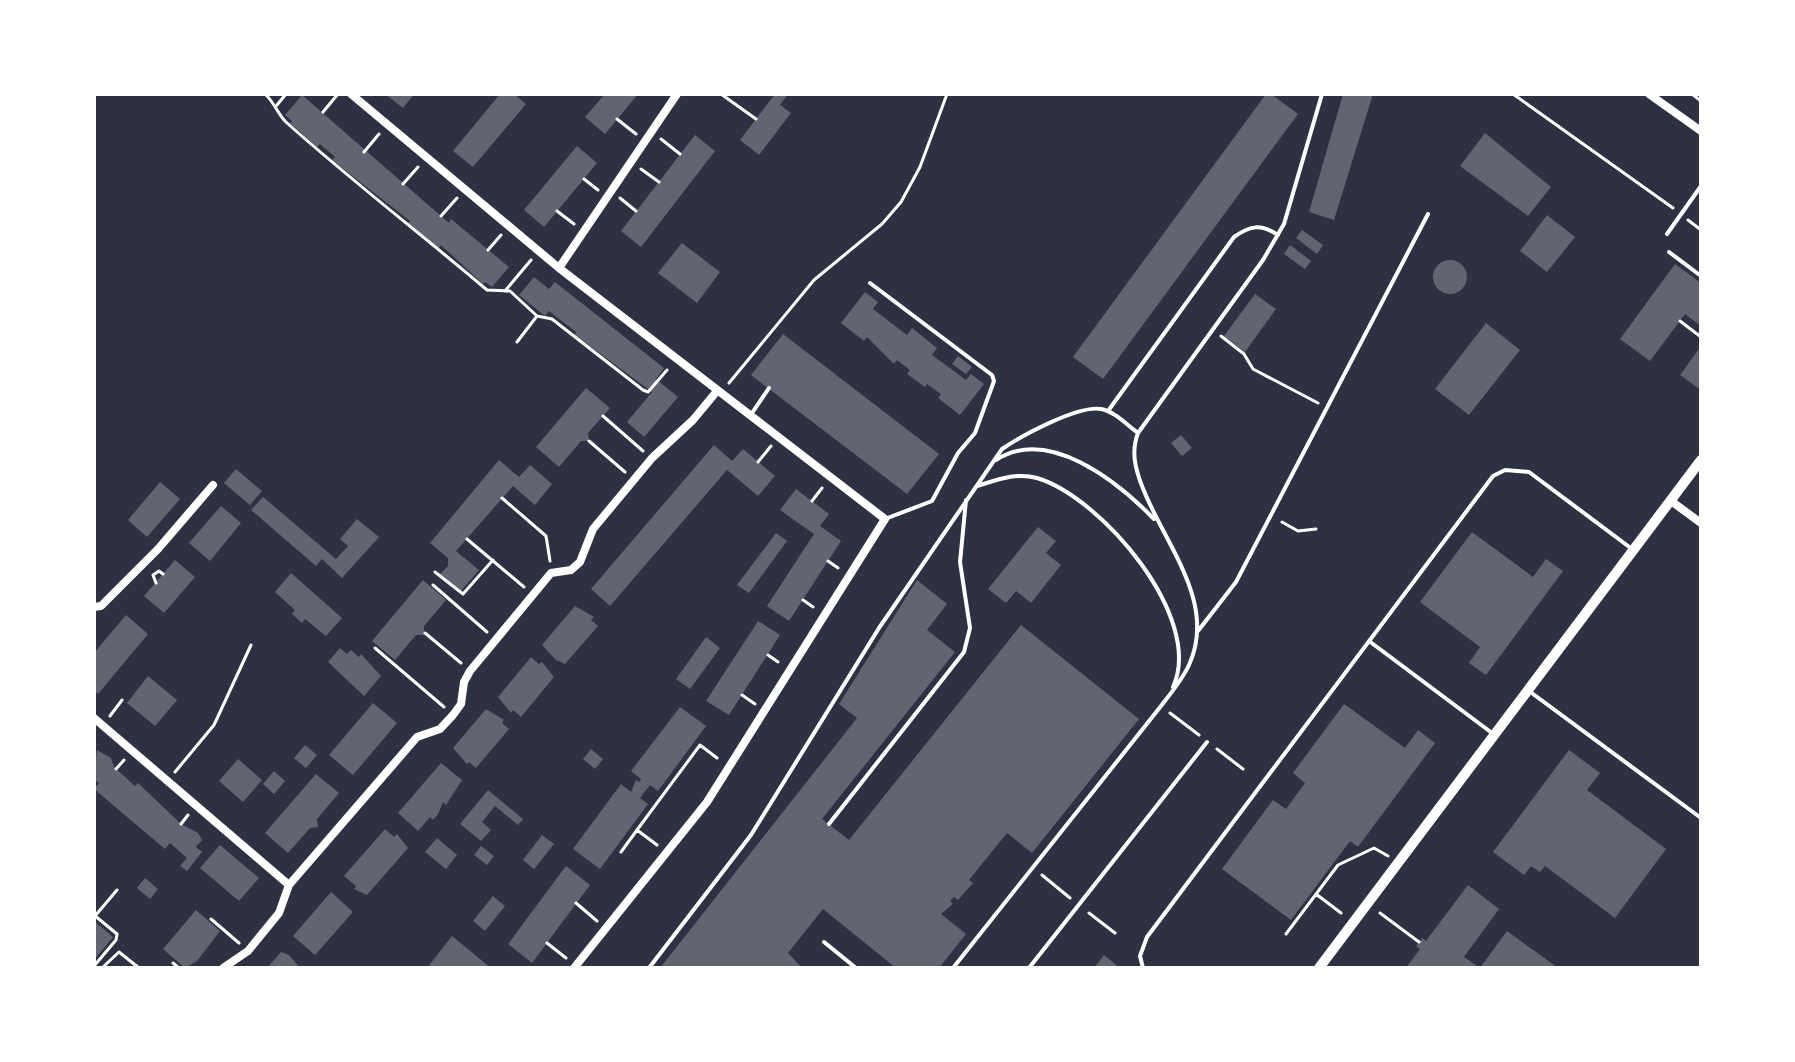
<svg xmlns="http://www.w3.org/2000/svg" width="1795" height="1062" viewBox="0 0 1795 1062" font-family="Jost,sans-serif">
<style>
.building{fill:#626471}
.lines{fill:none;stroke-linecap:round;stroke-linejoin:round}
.path{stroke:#fff;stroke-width:3}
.service{stroke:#fff;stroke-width:4}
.minor{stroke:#fff;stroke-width:8}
.tertiary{stroke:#fff;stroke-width:10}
</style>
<rect width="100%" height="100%" fill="#2d3142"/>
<path class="building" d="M385,94H414L403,108Z
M500,94H514L526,104L473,167L453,151Z
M605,94H638L605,134L585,117Z
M775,94H788L780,105L791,113L759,155L740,140Z
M1266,94H1271L1298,114L1103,379L1073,357Z
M1343,94H1373L1334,220L1309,212Z
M302,95L449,223L451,219L509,267L492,287L485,282L483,284L441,245L438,249L407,224L410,221L332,160L335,157L320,144L317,147L290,123L292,121L285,115Z
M1485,133L1551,187L1528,216L1460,166Z
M695,135L715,151L641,247L621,231Z
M577,146L597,163L544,227L524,210Z
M1547,215L1575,237L1547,272L1520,251Z
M1302,230L1323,245L1317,254L1296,238Z
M682,243L720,272L697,303L658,273Z
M1290,245L1311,261L1305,269L1284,254Z
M1433 277a17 17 0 1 1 34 0a17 17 0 1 1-34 0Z
M1675,264L1701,283V326L1685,314L1650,361L1620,339Z
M534,277L549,289L555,282L664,368L656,379L678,397L644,437L627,422L652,392L575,335L576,332L549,311L545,316L519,295Z
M865,292L878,302L873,309L907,335L912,328L937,348L932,355L966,380L971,374L984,384L960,415L938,398L941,394L927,384L925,387L907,374L910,370L897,360L894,364L867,337L864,341L841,323Z
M1255,294L1276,309L1245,352L1224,336Z
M1486,323L1520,350L1469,415L1435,389Z
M783,334L939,454L907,494L751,375Z
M1701,346V390L1680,375Z
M958,356L972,367L966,374L952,364Z
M586,388L610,408L588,433L589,441H581L559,467L536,447Z
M1181,435L1192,448L1182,456L1171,443Z
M714,445L732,461L743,449L775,476L758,496L727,470L610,606L591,589Z
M499,460L519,477L530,465L552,484L535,505L513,486L456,551L479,570L461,591L440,574L448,566V558L430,543Z
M236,469L262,491L250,505L224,483Z
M160,482L180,499L147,537L128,520Z
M796,489L829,514L820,526L841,541L789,621L767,606L814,534L780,510Z
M263,497L336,559L348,546L340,539L357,519L379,537L342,578L322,559L316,566L251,510Z
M221,506L241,523L210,561L189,543Z
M1038,527L1056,541L1046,553L1061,565L1031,603L1016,591L1006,603L988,589Z
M1472,532L1533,577L1546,559L1563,571L1486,675L1469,663L1480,647L1420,602Z
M776,533L787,541L749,593L737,585Z
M175,560L195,577L164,613L144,596Z
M291,573L342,618L326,636L305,619L302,623L292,614L295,610L275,592Z
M423,580L446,600L424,626V635H416L395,660L372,641Z
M917,580L947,604L927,630L955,652L822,819L849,840L1021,625L1139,719L1032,853L1007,833L969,880L973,883L958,900L954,897L950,901L953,904L941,914L966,934L939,968H896L823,909L788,953L802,968H660L857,718L839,704Z
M575,606L594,617L591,620L598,626L565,664L556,660L542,645Z
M126,615L148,634L98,694L94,690V653Z
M758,621L780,635L729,715L706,701Z
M706,637L720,648L690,689L676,679Z
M340,648L347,654L351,650L359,657L361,654L381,676L364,696L328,662Z
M531,657L539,664L542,662L554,677L521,717L513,710L511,713L498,697Z
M148,676L177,700L155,726L127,703Z
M373,703L397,723L353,775L329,755Z
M1344,704L1405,748L1418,730L1435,743L1358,847L1350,841L1291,920L1222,869L1273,800L1286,809L1305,783L1293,773Z
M680,707L706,726L658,791L650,785L640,798L648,804L600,869L573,849L621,784L631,792L636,780L639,782L641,779L631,771Z
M486,709L504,720L502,723L509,729L476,768L469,762L467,764L453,748Z
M305,745L317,755L306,768L294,758Z
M591,749L603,759L595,769L583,759Z
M97,750L111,758L114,767L135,786L138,783L181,824L198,833L202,840L196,847L202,852L187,871L180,866L187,858L170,843L165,849L94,789L99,783L94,779Z
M1569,750L1600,773L1587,790L1666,849L1615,918L1545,866L1540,872L1531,866L1524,875L1493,852Z
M238,759L262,780L243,802L219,781Z
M441,763L462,780L446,805L443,802L438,814L433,820L430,817L418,831L398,813Z
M274,771L285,781L274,794L263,784Z
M316,774L339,793L317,819L318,827L310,828L288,853L265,833Z
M488,790L523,819L518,825L495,806L482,822L491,830L481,841L460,824Z
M385,829L394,837L397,834L408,848L367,895L354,889L356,886L344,876Z
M542,835L554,844L534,869L523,860Z
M437,838L457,855L446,869L425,852Z
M220,845L259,878L239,901L200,868Z
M481,846L494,856L487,865L474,855Z
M566,866L590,885L532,963L508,944Z
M145,878L158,889L150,899L137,888Z
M1468,885L1499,909L1464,957L1480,968H1406L1420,949L1416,946L1422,938L1426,941Z
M331,892L353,912L315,955L293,936Z
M493,896L505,906L485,931L473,921Z
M196,910L220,931L197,961L185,968L163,949Z
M94,921L113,937L94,960Z
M1507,931L1558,968H1480Z
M452,936L491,968H427Z
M281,952L289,955L300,968H267Z
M1104,955L1120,968H1094Z"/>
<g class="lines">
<path class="path" d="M265,94C275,103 278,115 287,123C352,181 421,234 487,290L510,291L537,316L552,319L643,390L648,392L667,370
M721,94L756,119
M1513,94L1673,208
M1692,94L1701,101
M277,105L286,94
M323,112L338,94
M617,119L636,134
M661,139L680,154
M364,152L379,134
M641,169L659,182
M584,179L598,190
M403,184L418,167
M620,198L636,211
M557,211L574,224
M441,216L457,198
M1688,220L1701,230
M488,250L501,235
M505,291L531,260
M1680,321L1701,337
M1221,336L1244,354L1253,369L1318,403
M517,342L537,316
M729,383L814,280L882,224L901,202L920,167L947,94
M603,416L643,451
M589,441L625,472
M758,462L771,446
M502,498L546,536L550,561
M812,501L822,488
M1282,522L1298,531L1316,529
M467,539L524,587
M828,561L838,568
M435,572L463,594L493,560
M156,583L153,575L159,571L163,574
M433,585L487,632
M803,600L813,607
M425,633L461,663
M375,648L444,707
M768,655L778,662
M742,695L755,704
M1170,713L1199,735
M110,716L122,700
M1217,749L1243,769
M116,769L124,760
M175,772L214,725L251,645
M181,824L188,815
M637,830L700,745L717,758
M621,852L637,830L657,845
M1042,875L1070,898
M1316,894L1341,913
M576,903L597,921
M1089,913L1115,933
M1380,913L1419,942
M94,915L117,934L116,940L94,966
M95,916L117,890
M211,919L239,943
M1286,934L1338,865L1374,848L1388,856
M547,943L566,958
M173,963L179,968
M102,968L119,952L139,968"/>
<path class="service" d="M1667,234L1701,186
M1669,252L1701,276
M870,283L992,375L994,381L975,433L958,453L932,501L885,519
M1108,411L1234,237C1251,225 1261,224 1278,235
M750,416L769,388
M996,460C1048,426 1117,481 1154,519
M977,486C997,480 1016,472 1037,478C1101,497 1205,618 1173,687
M1198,631L1236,582L1428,214
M1369,641L1492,733
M1529,691L1701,818
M829,824L964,652L970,628L960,562L966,500
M824,942L856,968
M649,968L751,835L879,628L1002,449C1021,436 1078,405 1101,409C1114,411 1127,425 1138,433L1263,260L1284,224L1322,94
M953,968L1161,706C1171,693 1182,680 1189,665C1218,602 1163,542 1142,486C1135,468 1131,451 1138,433
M1029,968L1207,742
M1143,968L1140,956L1147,937L1493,476L1505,470L1529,472L1632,549"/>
<path class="minor" d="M351,94L559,268L885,519L707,802L574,968
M1649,94L1701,131
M559,268L677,94
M1671,501L1701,523
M94,607L101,606L158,549L213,485
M94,718L289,885
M223,968L248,951L279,913L289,885L417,737L440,729L453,715L461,704L464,682L470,671L551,573L571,570L580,562L593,529L652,458L693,420L717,391"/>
<path class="tertiary" d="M1319,968L1701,460"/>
</g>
<rect width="1795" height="1062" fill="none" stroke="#ffffff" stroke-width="192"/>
</svg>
